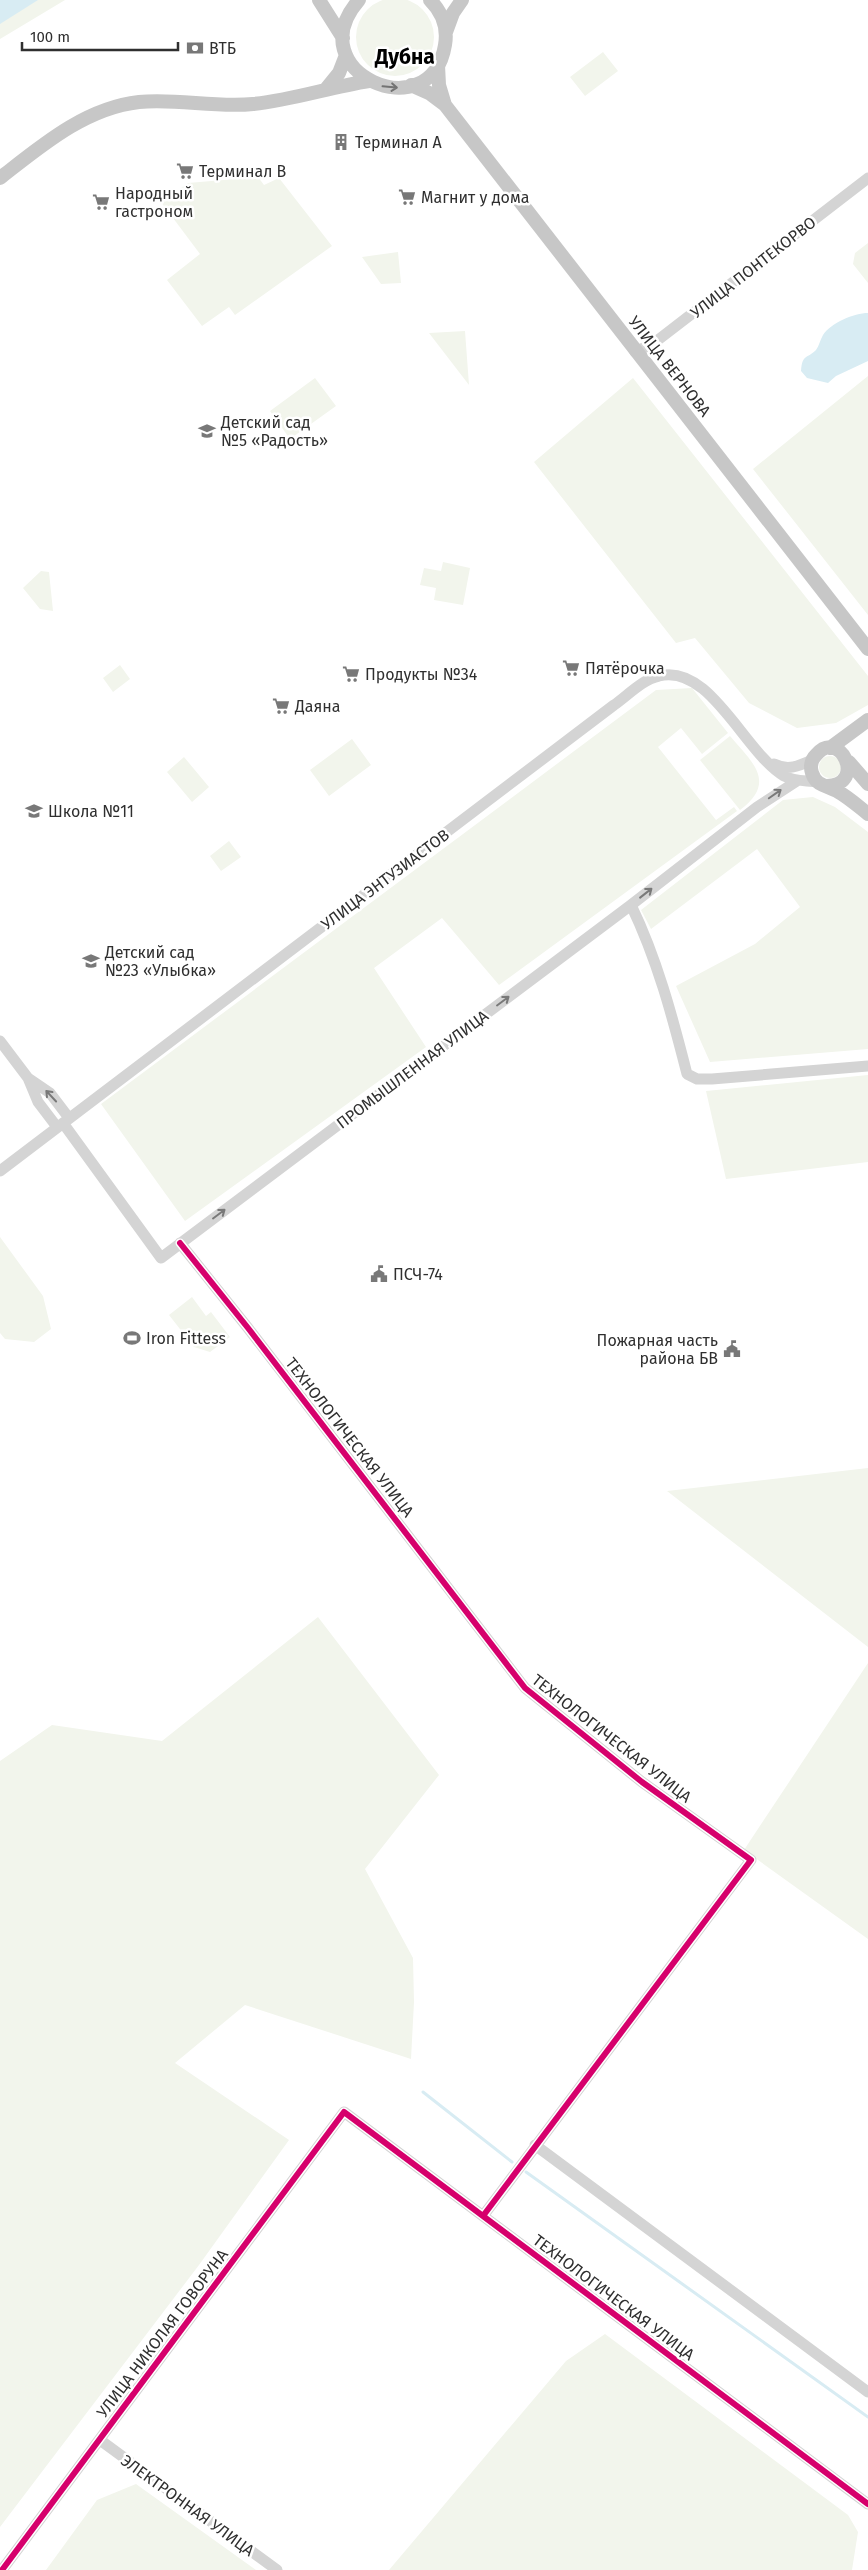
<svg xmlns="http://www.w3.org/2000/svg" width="868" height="2570" viewBox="0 0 868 2570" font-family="'Fira Sans',sans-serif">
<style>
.green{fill:#f2f5ec}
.water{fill:#d8ecf3}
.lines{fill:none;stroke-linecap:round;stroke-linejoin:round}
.stream{stroke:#d8ecf3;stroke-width:3}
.minor{stroke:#d4d4d4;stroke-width:11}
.major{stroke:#c7c7c7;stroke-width:14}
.cycleway-casing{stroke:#fff;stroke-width:9}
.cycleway{stroke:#d6006c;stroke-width:6}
.oneway{stroke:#737373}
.oneway2{stroke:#797979}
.labels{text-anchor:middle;stroke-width:5;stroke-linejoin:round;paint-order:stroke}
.poi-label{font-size:16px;fill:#2f2f2f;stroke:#fff;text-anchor:start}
.street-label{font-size:16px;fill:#2f2f2f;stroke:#fff}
.district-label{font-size:21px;font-weight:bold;fill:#000;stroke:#fff}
</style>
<rect width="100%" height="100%" fill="#fff"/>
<path class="green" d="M356 37a39 39 0 1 1 78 0a39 39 0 1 1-78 0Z
M0,0H65L0,39Z
M603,52L618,71L585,96L570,77Z
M258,177L264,185L279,178L332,246L235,315L229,307L202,326L167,280L200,254L161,202L188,183Z
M868,243V283L853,264L855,253Z
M398,252L401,283L381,284L362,257Z
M465,331L469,385L429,333Z
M868,376V615L753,469Z
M315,378L336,406L290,439L270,411Z
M633,378L868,676V705L836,723L797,728L749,703L695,638L676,643L534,462Z
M443,562L470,568L463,605L434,600L436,588L420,585L424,568L441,571Z
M41,571L49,572L53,611L40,609L23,588Z
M120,665L130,679L113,692L103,678Z
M692,688L728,733L702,754L681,728L658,747L716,820L734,807L737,811L499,985L442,918L374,968L426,1047L185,1221L101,1104L656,690Z
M730,736C753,763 777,782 740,810L700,760Z
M352,739L371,765L329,796L310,770Z
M819 767a11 11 0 1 1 22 0a11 11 0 1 1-22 0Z
M184,757L209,787L192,802L167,772Z
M813,797L835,807L868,832V1049L710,1062L676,986L755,944L800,907L757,849L651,929L641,910L783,800Z
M229,841L241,857L221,871L210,856Z
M868,1075V1162L726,1179L706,1091Z
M0,1237L43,1296L51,1329L34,1342L5,1339L0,1333Z
M192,1297L206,1316L211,1312L230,1337L210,1352L194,1347L169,1315Z
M868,1468V1647L667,1491Z
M318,1617L439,1775L365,1869L413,1958L414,2002L411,2059L245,2005L175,2063L289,2140L199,2265L0,2527V1761L52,1725L162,1741Z
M868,1663V1939L744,1850Z
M605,2334L848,2515L858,2532L852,2570H389L566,2361Z
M136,2484L256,2570H46L97,2500Z"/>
<path class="water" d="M0,0H38L0,24Z
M868,313V361L836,376L828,383L807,378L801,371C802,354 807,359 816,350C819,346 820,340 823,335C831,323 854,313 868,313Z"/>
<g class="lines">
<path class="stream" d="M423,2092L512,2162
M526,2172L868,2417"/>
<path class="minor" d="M635,352L654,343L868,178
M774,764C788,771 799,766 812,760
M631,905C657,959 672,1015 687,1074L697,1079H712L868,1066
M0,1041L28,1078L38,1102L57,1127
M28,1078L50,1093L69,1118
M63,1123L161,1258L631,905L757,807L797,781
M0,1171L614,705C627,696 643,679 659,676C710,663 744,752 784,776C795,782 807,780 818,782
M180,1243L248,1328L525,1688L642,1782L751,1860L483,2216
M535,2145L868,2392
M100,2440L277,2570
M2,2570L344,2112L868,2504"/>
<path class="major" d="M319,0L343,38
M359,0C296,72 431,131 445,45C448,28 442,12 430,0
M446,32L453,13L462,0
M438,65L439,85L445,105
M411,85L429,93L445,105L868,649
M326,89L339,73L346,55
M0,178C41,146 85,108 139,102C176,98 215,108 253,104C293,100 330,87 369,81
M830,748L868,720
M849,762L868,784
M827,786C868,784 839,727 816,755C811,760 810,767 812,773C813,776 816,781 819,783C824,786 831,788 837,791C848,797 858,806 868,814"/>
<g class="cycleway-casing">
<path id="cycleway" d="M180,1243L248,1328L525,1688L642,1782L751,1860L483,2216
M2,2570L344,2112L868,2504"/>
</g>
<use href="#cycleway" class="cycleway"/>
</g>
<defs><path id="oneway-shaft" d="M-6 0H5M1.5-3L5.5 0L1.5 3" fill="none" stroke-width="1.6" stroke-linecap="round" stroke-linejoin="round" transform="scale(1.25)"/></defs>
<use class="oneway" href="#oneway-shaft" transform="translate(390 87) rotate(5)"/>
<g class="oneway2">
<use href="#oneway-shaft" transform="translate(775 794) rotate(-35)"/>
<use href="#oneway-shaft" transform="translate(646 893) rotate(-38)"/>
<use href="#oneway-shaft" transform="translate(503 1001) rotate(-37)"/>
<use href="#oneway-shaft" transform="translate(51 1096) rotate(-133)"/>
<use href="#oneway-shaft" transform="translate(219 1214) rotate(-37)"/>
</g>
<defs>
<g id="bank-bare" transform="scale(1.35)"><path d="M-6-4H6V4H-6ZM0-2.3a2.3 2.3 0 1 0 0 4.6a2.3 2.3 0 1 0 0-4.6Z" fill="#787878" stroke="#fff" stroke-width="2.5" paint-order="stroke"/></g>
<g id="building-bare" transform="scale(1.35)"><path d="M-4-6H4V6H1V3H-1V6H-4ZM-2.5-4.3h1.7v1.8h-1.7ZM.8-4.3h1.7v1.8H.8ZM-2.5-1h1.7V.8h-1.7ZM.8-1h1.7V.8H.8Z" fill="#787878" stroke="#fff" stroke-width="2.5" paint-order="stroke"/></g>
<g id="supermarket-bare" transform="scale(1.35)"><path d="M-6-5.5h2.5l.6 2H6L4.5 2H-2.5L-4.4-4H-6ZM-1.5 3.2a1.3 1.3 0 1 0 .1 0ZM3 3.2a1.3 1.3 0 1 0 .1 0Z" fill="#787878" stroke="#fff" stroke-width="2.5" paint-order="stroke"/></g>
<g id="school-bare" transform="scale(1.35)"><path d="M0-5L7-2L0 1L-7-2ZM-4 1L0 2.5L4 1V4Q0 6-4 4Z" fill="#787878" stroke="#fff" stroke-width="2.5" paint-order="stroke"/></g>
<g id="civic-bare" transform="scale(1.35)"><path d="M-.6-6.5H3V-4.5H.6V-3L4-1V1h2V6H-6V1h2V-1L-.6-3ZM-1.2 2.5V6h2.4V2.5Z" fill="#787878" stroke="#fff" stroke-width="2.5" paint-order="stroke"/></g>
<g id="stadium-bare" transform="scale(1.35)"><path d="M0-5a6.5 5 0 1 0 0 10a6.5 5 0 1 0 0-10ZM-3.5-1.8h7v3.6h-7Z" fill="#787878" stroke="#fff" stroke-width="2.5" paint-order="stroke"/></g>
</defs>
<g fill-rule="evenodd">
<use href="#bank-bare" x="195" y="48"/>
<use href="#building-bare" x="341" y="142"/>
<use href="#supermarket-bare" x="185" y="171"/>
<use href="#supermarket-bare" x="407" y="197"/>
<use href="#supermarket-bare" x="101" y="202"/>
<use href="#school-bare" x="207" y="431"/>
<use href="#supermarket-bare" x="571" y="668"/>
<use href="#supermarket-bare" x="351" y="674"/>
<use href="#supermarket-bare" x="281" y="706"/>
<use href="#school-bare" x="34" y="811"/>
<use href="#school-bare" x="91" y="961"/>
<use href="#civic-bare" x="379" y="1274"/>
<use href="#stadium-bare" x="132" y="1338"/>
<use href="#civic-bare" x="732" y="1349"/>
</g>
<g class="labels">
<g class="poi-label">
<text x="209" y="54">ВТБ</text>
<text x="355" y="148">Терминал А</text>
<text x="199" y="177">Терминал B</text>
<text x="115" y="199">Народный<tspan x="115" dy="18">гастроном</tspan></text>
<text x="421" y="203">Магнит у дома</text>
<text x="221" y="428">Детский сад<tspan x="221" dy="18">№5 «Радость»</tspan></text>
<text x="585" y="674">Пятёрочка</text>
<text x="365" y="680">Продукты №34</text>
<text x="295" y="712">Даяна</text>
<text x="48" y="817">Школа №11</text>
<text x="105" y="958">Детский сад<tspan x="105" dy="18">№23 «Улыбка»</tspan></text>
<text x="393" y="1280">ПСЧ-74</text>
<text x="146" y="1344">Iron Fittess</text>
<text x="718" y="1346" text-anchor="end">Пожарная часть<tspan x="718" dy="18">района БВ</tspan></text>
</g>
<g class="street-label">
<text transform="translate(753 267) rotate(-38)" y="6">УЛИЦА ПОНТЕКОРВО</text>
<text transform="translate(670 366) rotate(52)" y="6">УЛИЦА ВЕРНОВА</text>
<text transform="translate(385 879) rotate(-37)" y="6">УЛИЦА ЭНТУЗИАСТОВ</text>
<text transform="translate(412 1069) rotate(-37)" y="6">ПРОМЫШЛЕННАЯ УЛИЦА</text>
<text transform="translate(350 1437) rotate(52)" y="6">ТЕХНОЛОГИЧЕСКАЯ УЛИЦА</text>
<text transform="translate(612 1738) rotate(38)" y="6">ТЕХНОЛОГИЧЕСКАЯ УЛИЦА</text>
<text transform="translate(614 2297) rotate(37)" y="6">ТЕХНОЛОГИЧЕСКАЯ УЛИЦА</text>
<text transform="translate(162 2333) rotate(-53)" y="6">УЛИЦА НИКОЛАЯ ГОВОРУНА</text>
<text transform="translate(188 2505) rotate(36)" y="6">ЭЛЕКТРОННАЯ УЛИЦА</text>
</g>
<g class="district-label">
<text x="405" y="64">Дубна</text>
</g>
</g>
<path d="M22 42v8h156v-8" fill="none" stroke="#2f2f2f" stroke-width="2.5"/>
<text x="30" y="42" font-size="15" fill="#2f2f2f" stroke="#ffffff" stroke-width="4" paint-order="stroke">100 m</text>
</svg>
